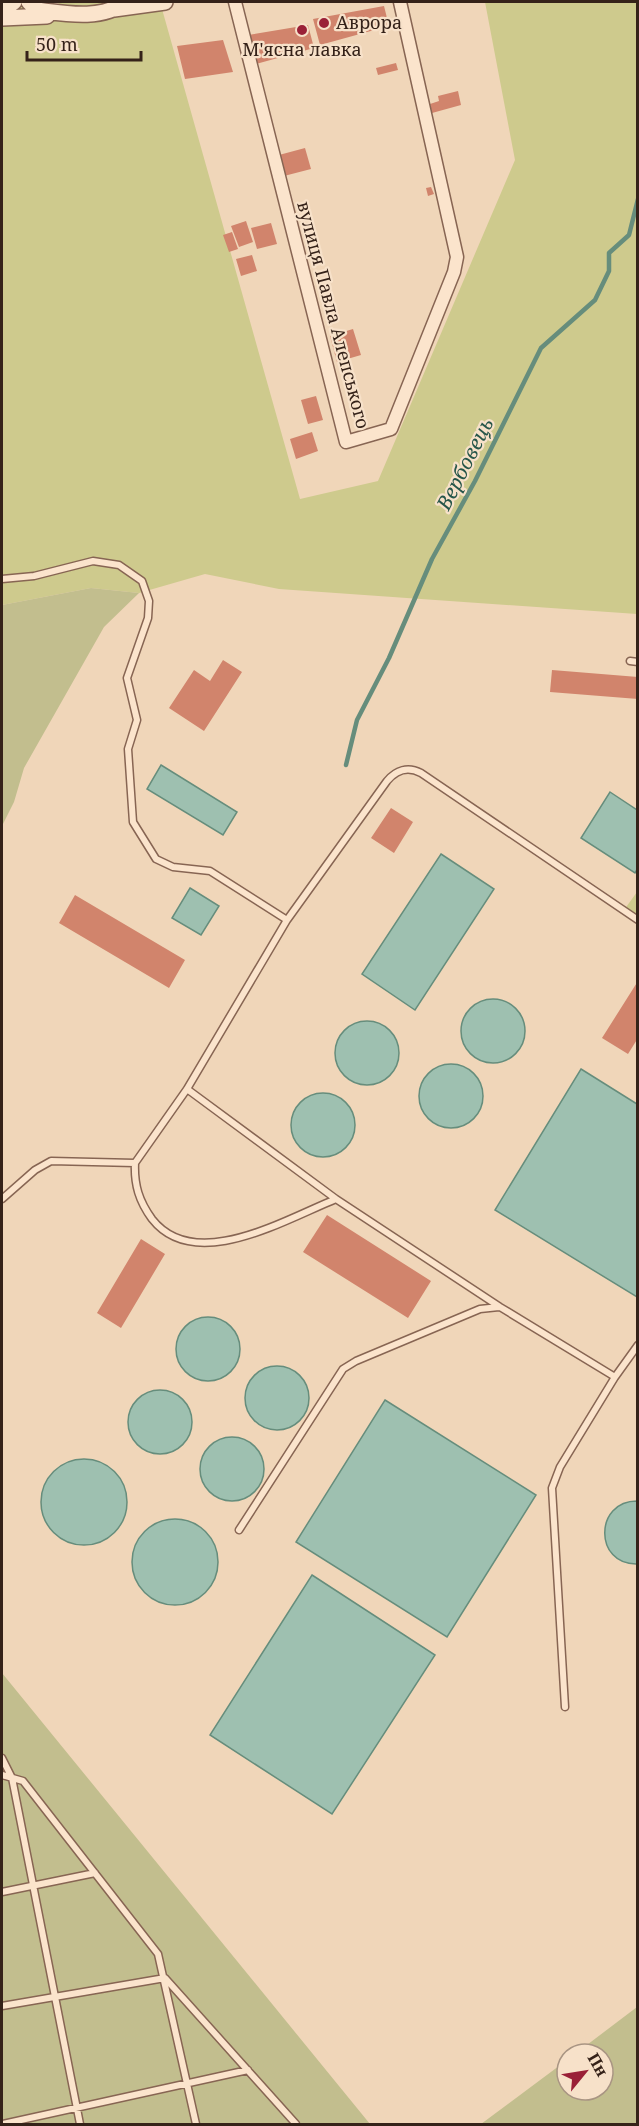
<svg xmlns="http://www.w3.org/2000/svg" width="639" height="2126" viewBox="0 0 639 2126" font-family="'Noto Serif',serif">
<style>
.green{fill:#ceca8d}
.cemetery{fill:#c2be8e}
.water{fill:#9ec0b0;stroke:#668d7c;stroke-width:1.5}
.lines{fill:none;stroke-linecap:round;stroke-linejoin:round}
.stream{stroke:#668d7c;stroke-width:4.5}
.building{fill:#d1846c}
.service-casing{stroke:#876553;stroke-width:9}
.minor-casing{stroke:#876553;stroke-width:15}
.tertiary-casing{stroke:#876553;stroke-width:18}
.service{stroke:#fbe4cc;stroke-width:6}
.minor{stroke:#fbe4cc;stroke-width:12}
.tertiary{stroke:#fbe4cc;stroke-width:15}
.poi-dot{fill:#9a2037;stroke:#f7e1c9;stroke-width:2}
.labels{text-anchor:middle;stroke-width:4.5;stroke-linejoin:round;paint-order:stroke}
.poi-label{font-size:18px;fill:#352219;stroke:#f7e1c9;text-anchor:start}
.street-label{font-size:18px;fill:#352219;stroke:#f7e1c9}
.water-label{font-size:20px;font-style:italic;fill:#27564a;stroke:#f7e1c9}
</style>
<rect width="100%" height="100%" fill="#f0d6b9"/>
<path class="green" d="M23,2L32,8L162,9L300,499L378,481L515,160L485,2H637V614L279,589L205,574L139,593L91,588L2,605V18L14,15Z
M56,2H113L69,10Z
M637,892V920L624,910Z"/>
<path class="cemetery" d="M91,588L139,593L104,627L24,768L14,802L2,826V605Z
M2,1673L370,2124H2Z
M637,2007V2124H481L567,2060V2090H603V2054H575Z"/>
<path class="water" d="M161,765L237,812L223,835L147,789Z
M610,792L637,810L638,868L635,873L581,838Z
M441,854L494,889L415,1010L362,974Z
M190,888L219,906L201,935L172,918Z
M461 1031a32 32 0 1 1 64 0a32 32 0 1 1-64 0Z
M335 1053a32 32 0 1 1 64 0a32 32 0 1 1-64 0Z
M419 1096a32 32 0 1 1 64 0a32 32 0 1 1-64 0Z
M581,1069L637,1104V1297L495,1210Z
M291 1125a32 32 0 1 1 64 0a32 32 0 1 1-64 0Z
M176 1349a32 32 0 1 1 64 0a32 32 0 1 1-64 0Z
M245 1398a32 32 0 1 1 64 0a32 32 0 1 1-64 0Z
M128 1422a32 32 0 1 1 64 0a32 32 0 1 1-64 0Z
M385,1400L536,1495L447,1637L296,1542Z
M200 1469a32 32 0 1 1 64 0a32 32 0 1 1-64 0Z
M41 1502a43 43 0 1 1 86 0a43 43 0 1 1-86 0Z
M637,1501V1564C594,1565 594,1501 637,1501Z
M132 1562a43 43 0 1 1 86 0a43 43 0 1 1-86 0Z
M312,1575L435,1655L332,1814L210,1735Z"/>
<g class="lines">
<path class="stream" d="M346,765L357,720L389,658L432,559L475,481L541,348L595,300L609,271V253L629,235L638,199"/>
</g>
<path class="building" d="M384,6L389,26L320,45L313,19Z
M308,25L314,48L256,64L248,35Z
M223,40L233,72L185,79L177,46Z
M396,63L398,70L378,75L376,68Z
M458,91L461,105L432,113L430,104L439,101L438,96Z
M305,148L311,169L284,176L279,155Z
M431,187L434,194L428,196L426,188Z
M246,221L253,242L239,247L231,226Z
M271,223L277,244L257,249L251,228Z
M232,232L238,249L229,252L223,235Z
M252,255L257,271L241,276L236,259Z
M353,329L361,355L337,362L330,336Z
M316,396L323,420L308,424L301,400Z
M312,432L318,451L296,459L290,439Z
M223,660L242,672L204,731L169,708L194,670L210,681Z
M552,670L638,677V699L550,692Z
M391,808L413,822L394,853L371,838Z
M75,895L185,960L169,988L59,923Z
M638,981V1038L628,1054L602,1038Z
M327,1215L431,1281L408,1318L303,1252Z
M141,1239L165,1254L121,1328L97,1313Z"/>
<g class="lines">
<g class="service-casing">
<path id="service" d="M2,579L34,576L93,561L119,565L142,581L149,601L148,618L127,678L137,720L128,749L133,822L156,859L173,867L210,871L287,920
M630,661L638,662
M187,1089L336,1199L500,1307L615,1377L638,1345
M135,1163C134,1185 139,1201 152,1219C195,1274 286,1219 336,1199
M2,1199L35,1170L51,1161L135,1163L187,1089L287,920L387,781C396,770 408,766 421,773L638,920
M239,1530L343,1369L356,1361L480,1309L499,1307
M565,1707L552,1488L560,1467L615,1377
M2,1758L12,1778L80,2124
M2,1775L23,1781L158,1954L196,2124
M2,1892L95,1873
M2,2006L165,1978L296,2124
M3,2124L248,2070"/>
</g>
<g class="minor-casing">
<path id="minor" d="M235,2L346,442L391,429L454,272L457,257L400,2"/>
</g>
<g class="tertiary-casing">
<path id="tertiary" d="M29,2L37,10C62,13 103,21 124,2
M114,9L165,2
M2,10L14,2
M2,18L47,16"/>
</g>
<use href="#service" class="service"/>
<use href="#minor" class="minor"/>
<use href="#tertiary" class="tertiary"/>
</g>
<g class="poi-dot">
<circle cx="324" cy="23" r="6"/>
<circle cx="302" cy="30" r="6"/>
</g>
<g class="labels">
<g class="poi-label">
<text x="336" y="29">Аврора</text>
<text x="302" y="56" text-anchor="middle">М'ясна лавка</text>
</g>
<g class="street-label">
<text transform="translate(333 315) rotate(75)" y="6">вулиця Павла Алепського</text>
</g>
<g class="water-label">
<text transform="translate(465 464) rotate(-63)" y="7">Вербовець</text>
</g>
</g>
<rect width="639" height="2126" fill="none" stroke="#352219" stroke-width="6"/>
<g transform="translate(585 2072) rotate(60)"><circle r="28" fill="#f7e1c9" stroke="#a99583" stroke-width="1.5"/>
<path d="M0-4.5L10 22L0 15L-10 22Z" fill="#9a2037"/>
<text y="-9" font-size="16" font-weight="bold" text-anchor="middle" fill="#352219">Пн</text>
</g>
<path d="M27 51v9h114v-9" fill="none" stroke="#352219" stroke-width="3"/>
<text x="36" y="51" font-size="18" fill="#352219" stroke="#f7e1c9" stroke-width="4.5" paint-order="stroke">50 m</text>
</svg>
